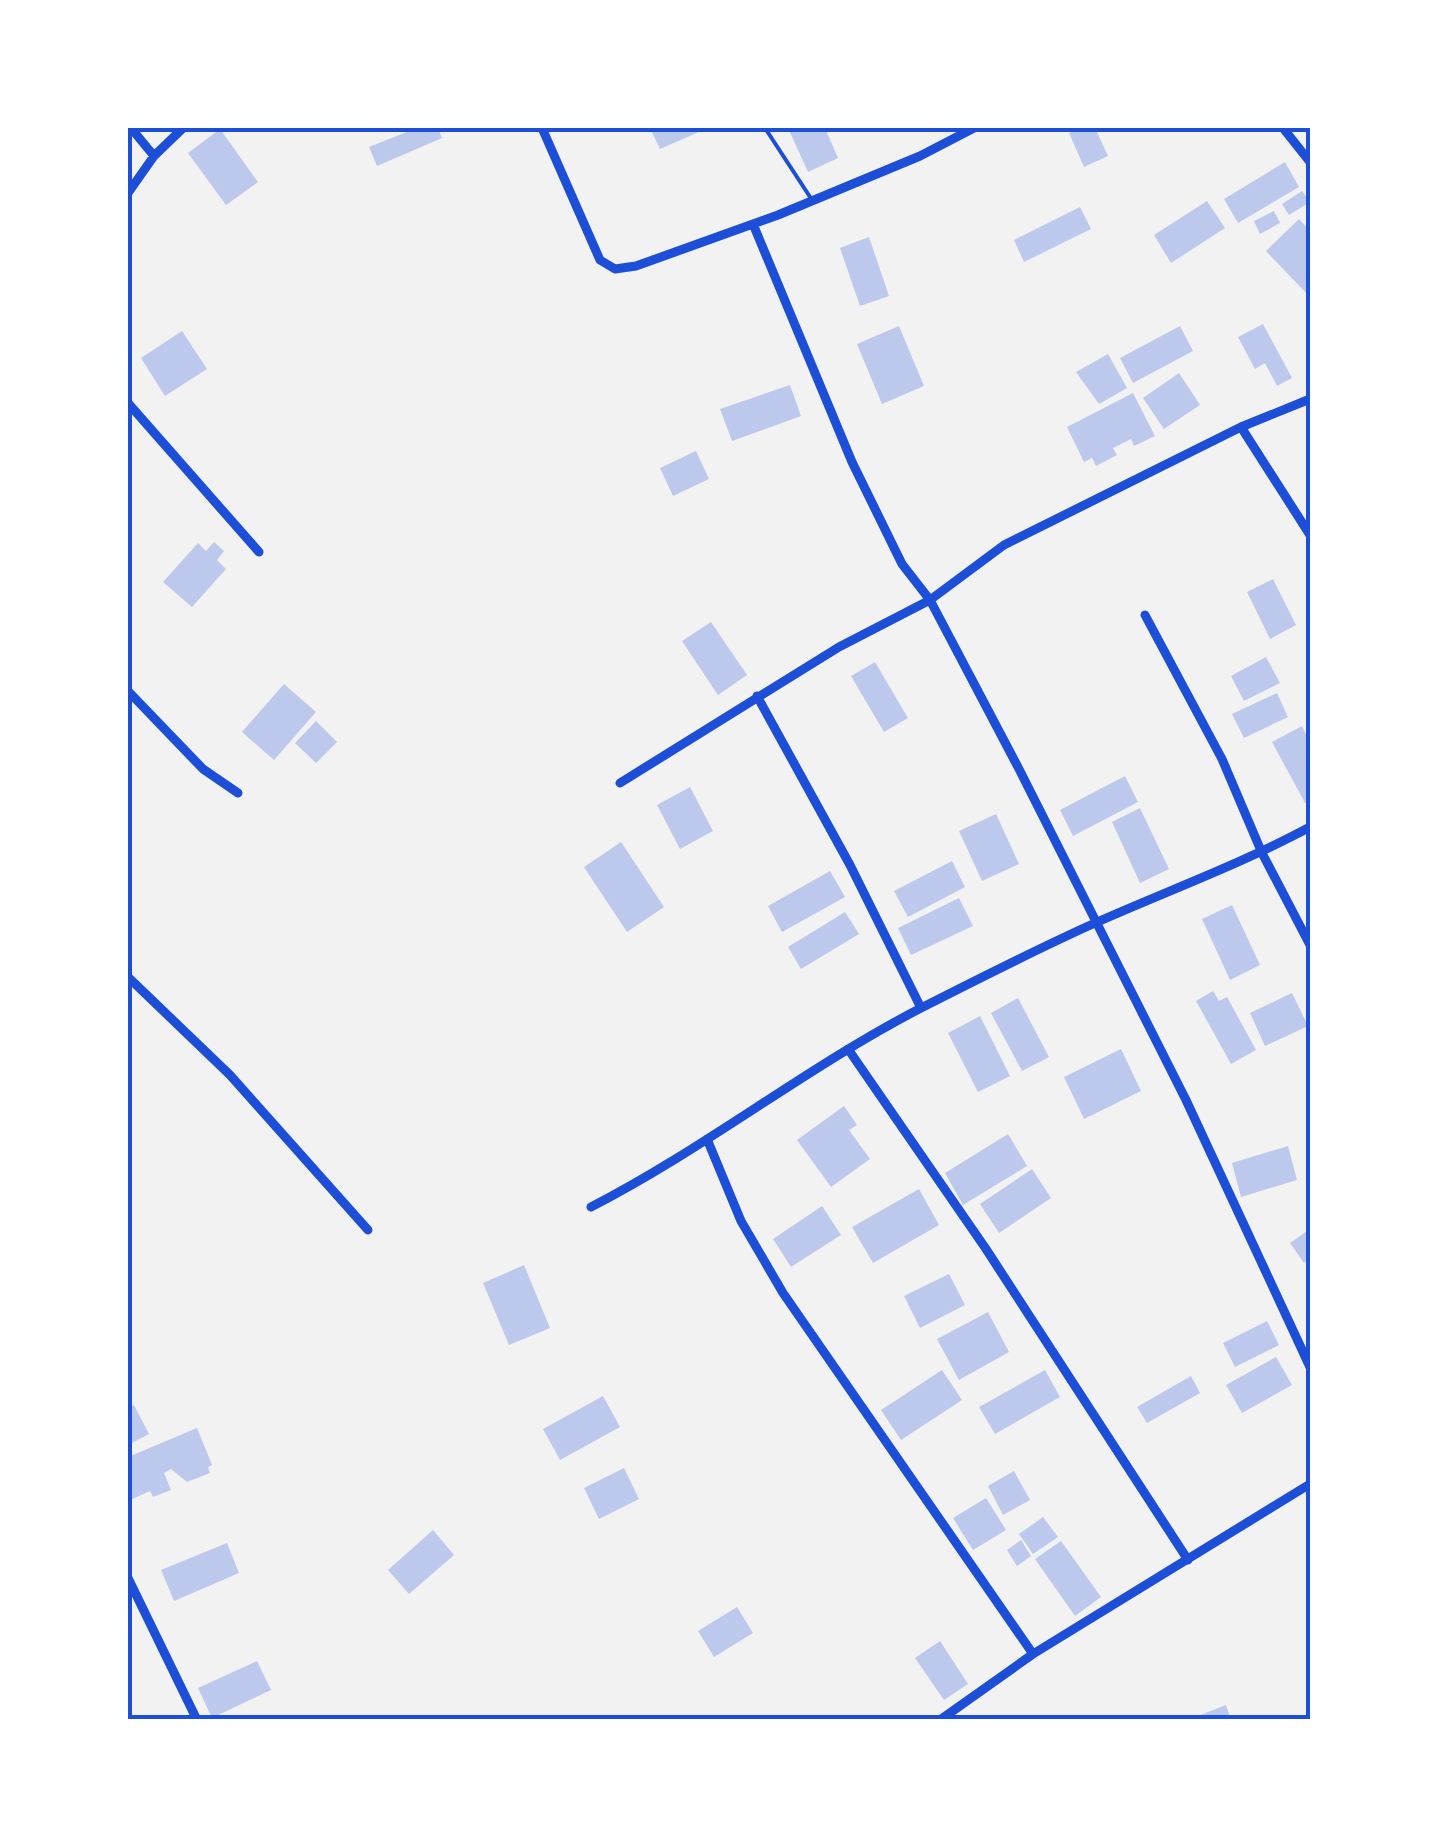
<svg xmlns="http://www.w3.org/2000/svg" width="1438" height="1847" viewBox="0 0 1438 1847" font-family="Figtree,sans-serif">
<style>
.building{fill:#bdc9ec}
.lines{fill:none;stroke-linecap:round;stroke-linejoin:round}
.service{stroke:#1d4ed8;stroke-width:4}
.minor{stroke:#1d4ed8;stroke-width:9}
.neatline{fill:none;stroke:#1d4ed8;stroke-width:4}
</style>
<rect width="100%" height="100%" fill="#f2f2f2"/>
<path class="building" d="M417,128H438L442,138L377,166L369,147Z
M650,128H708L660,149Z
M788,128H825L838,158L808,172Z
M1081,128H1095L1108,156L1084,167L1069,133Z
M220,129L258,182L226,205L188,153Z
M1285,162L1299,187L1238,223L1224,199Z
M1302,191L1310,202L1289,215L1282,204Z
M1207,201L1225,228L1171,263L1154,235Z
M1080,207L1091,229L1024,262L1014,240Z
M1274,211L1280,223L1260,234L1254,221Z
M1299,219L1310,231L1309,296L1266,251Z
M869,237L889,296L860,306L840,248Z
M1263,324L1292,378L1277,386L1265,363L1255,369L1238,337Z
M899,326L924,386L882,404L857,344Z
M1180,326L1193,351L1133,383L1120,358Z
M182,331L207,369L165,396L141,358Z
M1108,354L1127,388L1099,404L1076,372Z
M1179,373L1200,405L1164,429L1143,398Z
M790,385L801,416L732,441L720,409Z
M1133,393L1155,436L1134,446L1131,439L1113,448L1117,455L1096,466L1092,458L1084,462L1067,427Z
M696,451L709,479L673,496L660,468Z
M214,542L224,551L217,560L226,569L192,607L163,582L198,543L206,551Z
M1273,579L1296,625L1270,639L1247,592Z
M711,622L747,675L718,695L682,641Z
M1266,657L1280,683L1244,701L1231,676Z
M875,662L908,718L884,732L851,676Z
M284,684L316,712L274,760L242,732Z
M1277,693L1288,717L1244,738L1232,714Z
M316,721L337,742L316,763L295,743Z
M1302,726L1310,743V800L1305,803L1272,742Z
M1125,776L1138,802L1073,836L1060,810Z
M690,787L713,831L680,849L657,805Z
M1140,808L1169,869L1140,883L1112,822Z
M996,814L1019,864L982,881L959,831Z
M621,842L664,907L627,932L584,867Z
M952,861L965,887L908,917L894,891Z
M830,871L845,897L782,932L768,906Z
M959,898L973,926L911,955L898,928Z
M1232,905L1260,965L1230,980L1202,919Z
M845,912L859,934L801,969L788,947Z
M1213,991L1219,1001L1227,997L1256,1050L1231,1064L1196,1001Z
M1292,993L1308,1026L1265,1046L1250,1013Z
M1018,998L1049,1057L1022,1071L991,1013Z
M980,1016L1010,1076L978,1092L948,1033Z
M1121,1049L1141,1091L1084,1119L1064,1077Z
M844,1106L857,1125L849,1130L870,1159L831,1187L797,1140Z
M1008,1134L1027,1166L963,1205L945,1173Z
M1288,1146L1297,1180L1241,1197L1232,1163Z
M1032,1169L1051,1198L999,1233L980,1204Z
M919,1189L939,1225L873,1263L852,1227Z
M822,1206L841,1235L791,1267L773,1239Z
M1310,1229V1259L1304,1263L1290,1243Z
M524,1265L550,1328L509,1345L483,1283Z
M949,1274L965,1305L920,1328L904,1296Z
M988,1312L1009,1352L959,1380L937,1339Z
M1267,1321L1279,1345L1235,1367L1223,1343Z
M1276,1357L1292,1385L1242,1413L1226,1385Z
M942,1370L962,1400L901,1440L881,1410Z
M1045,1370L1060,1397L995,1434L979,1407Z
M1191,1376L1200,1393L1147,1423L1137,1407Z
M603,1396L620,1427L560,1460L543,1429Z
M134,1405L149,1434L128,1445V1408Z
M197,1428L212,1465L208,1467L210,1473L187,1482L171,1469L164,1473L171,1490L153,1497L150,1491L128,1501V1457Z
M624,1468L639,1499L599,1519L584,1488Z
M1014,1471L1030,1500L1003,1515L988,1486Z
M986,1498L1006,1530L973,1550L953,1518Z
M1043,1517L1058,1537L1033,1554L1019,1534Z
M433,1530L454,1555L409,1594L388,1570Z
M1021,1540L1031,1556L1017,1566L1007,1550Z
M1061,1541L1101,1597L1075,1616L1035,1559Z
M227,1543L239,1573L174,1601L161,1570Z
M737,1607L753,1633L714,1657L698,1631Z
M940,1641L968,1684L944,1700L915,1658Z
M257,1661L271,1690L212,1718L198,1688Z
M1226,1705L1231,1720H1190V1719Z"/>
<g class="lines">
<path class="service" d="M765,128L812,200"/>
<path class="minor" d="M542,128L600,260L615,269L636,266L778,215L920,156L974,128
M1283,128L1310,162
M154,156L183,128
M128,193L154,156L131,128
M753,224L852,462L902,564L930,600L1019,769L1186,1100L1310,1367
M128,403L259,552
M1241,427L1310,535
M1145,615L1222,759L1262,853L1310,945
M128,691L203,769L238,793
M757,696L850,865L921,1008
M620,783L839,647L930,600L1004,545L1241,427L1310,399
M128,977L230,1075L368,1230
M848,1049L986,1249L1188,1560
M707,1139L741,1221L783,1293L1033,1654
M591,1207C706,1148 808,1066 923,1007C980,978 1037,949 1095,923C1167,891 1241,864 1310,827
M128,1578L197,1720
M940,1720L1033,1654L1310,1484"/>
</g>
<rect width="1438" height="1847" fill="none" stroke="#ffffff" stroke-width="260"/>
<rect x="130" y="130" width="1178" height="1587" class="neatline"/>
</svg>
